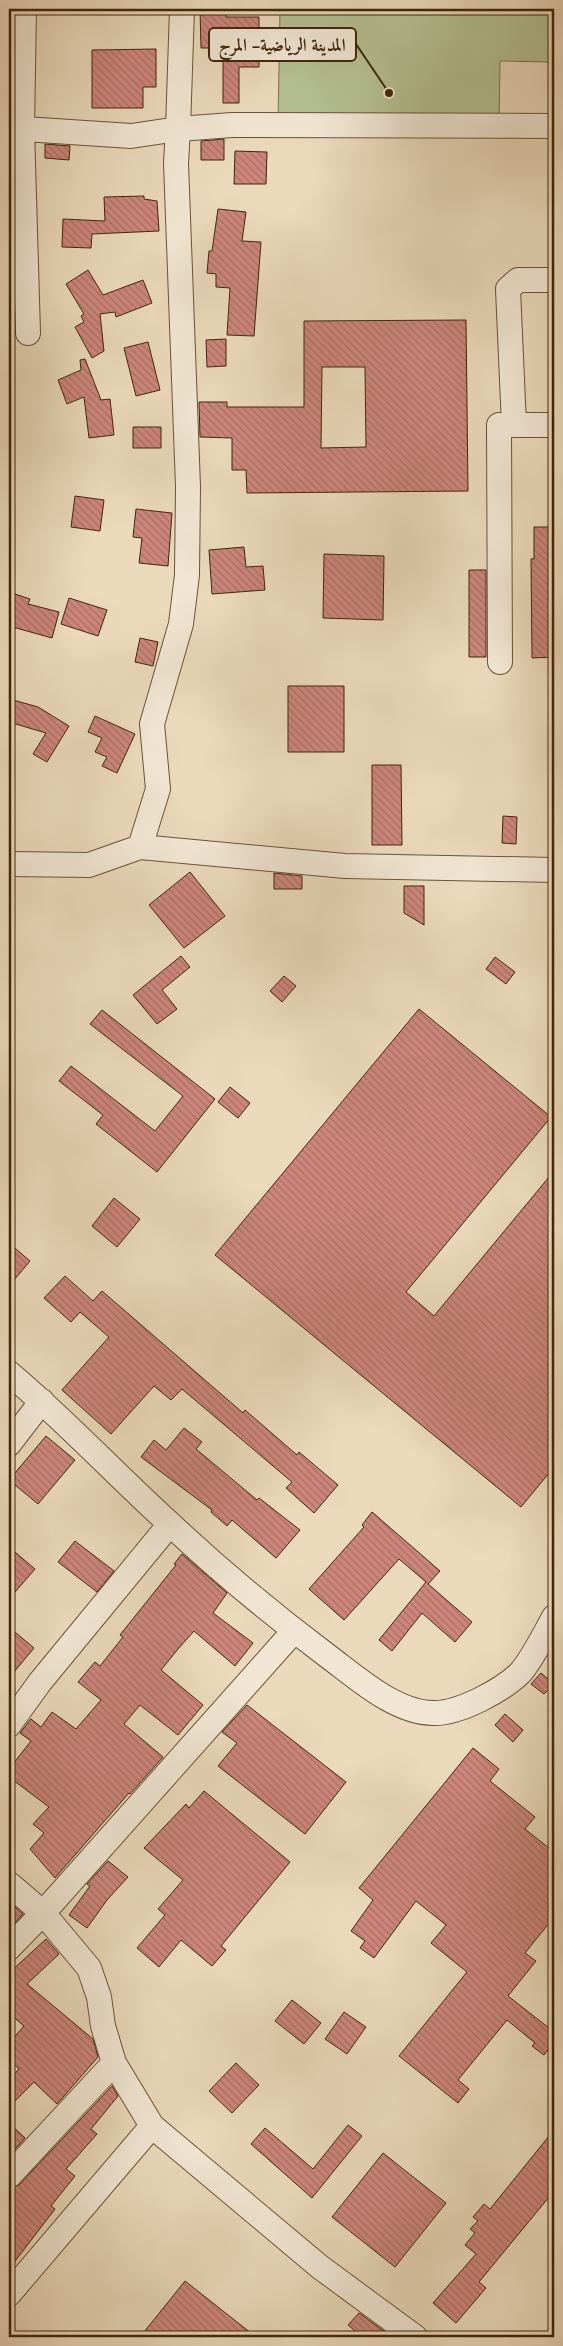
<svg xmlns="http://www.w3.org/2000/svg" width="563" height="2346" viewBox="0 0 563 2346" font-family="Cardo,Amiri,serif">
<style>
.green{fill:#b4c092;stroke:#7a734e}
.building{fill:url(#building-back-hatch);stroke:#40260a;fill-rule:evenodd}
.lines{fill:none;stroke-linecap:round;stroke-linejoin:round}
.minor-casing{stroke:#6a5336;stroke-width:26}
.minor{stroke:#f1e6d3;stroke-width:24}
.leader{fill:none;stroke:#40260a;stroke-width:2}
.callout-dot{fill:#40260a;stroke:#f1e6d3;stroke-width:2}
.callout{fill:#f1e6d3;stroke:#40260a;stroke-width:2}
.callout-label{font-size:18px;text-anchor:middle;font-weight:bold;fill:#40260a}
</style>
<defs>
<pattern id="building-back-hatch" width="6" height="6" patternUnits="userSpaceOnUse" patternTransform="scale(1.25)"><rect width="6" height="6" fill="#cd867d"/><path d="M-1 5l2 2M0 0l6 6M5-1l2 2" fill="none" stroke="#a86d65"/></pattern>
</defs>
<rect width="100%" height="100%" fill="#ead9bb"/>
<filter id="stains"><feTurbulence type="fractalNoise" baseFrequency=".004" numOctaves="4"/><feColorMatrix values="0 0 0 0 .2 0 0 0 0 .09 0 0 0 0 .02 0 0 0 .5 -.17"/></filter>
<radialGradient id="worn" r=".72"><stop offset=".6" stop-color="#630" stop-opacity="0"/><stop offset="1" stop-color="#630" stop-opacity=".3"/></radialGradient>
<path class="green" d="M280,9H554V62L500,61L499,127L278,124Z"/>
<path class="building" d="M200,9H226V17H259V67H239V103H223V48H201Z
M156,49V87H143V108H92V50Z
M224,139V160H201V141Z
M45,144L70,146L69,160L45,158Z
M235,151L267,152L266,184H234Z
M144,196V199L157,201L159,231L92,234L91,248L62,247L63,219L105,221L104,197Z
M218,209L246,212L242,241L261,242L254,336L227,335L230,288L216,287V274L207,273L209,251H212Z
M88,270L103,295L143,280L152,303L116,317L115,312L100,314L104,351L92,358L75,327L84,322L81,316L84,314L66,284Z
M466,320L468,491L247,493L246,470H232V438L200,437L199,402H227V407H304V321ZM322,367H365L366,447L321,448Z
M226,339V366L207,367L206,340Z
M148,342L160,390L136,396L124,348Z
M85,359L101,400L110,399L114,435L89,438L84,397L67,404L58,380L81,370L80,360Z
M133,427H161V448H133Z
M75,496L104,500L100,531L71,527Z
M136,509L172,513L168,566L139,563L142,538L133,537Z
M534,527H554V657L532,658L531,559H534Z
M244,547L246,567L263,566L265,590L212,594L209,550Z
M324,554L384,556L383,620L323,618Z
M469,570H486V657H469Z
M9,592L30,599L28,604L59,612L52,638L9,626Z
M69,598L107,610L98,636L61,624Z
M140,638L158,642L153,666L135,662Z
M288,686H344V752H288Z
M13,700L38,707L69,726L47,762L33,754L46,733L9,722V713Z
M95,716L135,734L117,773L102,766L107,757L95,752L102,738L88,732Z
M372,765H401L402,845H372Z
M503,816L517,817L516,844L502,843Z
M190,872L225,916L184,948L149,905Z
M274,873L302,876V889H274Z
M404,886H424V925L404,913Z
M181,956L190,967L162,990L177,1009L157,1024L133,995Z
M495,957L515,972L506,984L486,969Z
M284,976L296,986L282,1002L270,991Z
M419,1009L551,1117L406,1292L434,1316L554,1171V1467L521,1507L215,1255Z
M102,1010L215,1099L157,1172L96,1124L103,1115L59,1081L71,1066L155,1131L183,1096L90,1024Z
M230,1087L250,1103L238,1118L218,1102Z
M114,1198L140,1219L117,1247L92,1226Z
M9,1243L30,1261L9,1286Z
M65,1276L93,1301L102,1291L243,1413L245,1410L297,1455L299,1452L338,1485L314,1513L286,1488L292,1482L182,1389L171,1400L154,1386L111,1434L62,1390L109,1337L80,1312L71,1322L44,1298Z
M184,1428L202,1442L196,1449L257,1500L259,1498L300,1530L276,1558L232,1520L227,1526L211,1512L212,1510L141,1457L154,1440L166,1450Z
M46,1436L75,1460L38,1504L9,1480Z
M372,1512L440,1571L428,1584L472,1622L455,1642L422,1613L392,1651L379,1640L426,1582L399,1559L344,1620L309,1589L364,1527L362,1525Z
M75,1541L114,1571L97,1592L58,1562Z
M9,1547L35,1569L9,1599Z
M182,1554L227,1593L213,1613L253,1643L235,1666L194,1631L178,1649L161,1670L203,1705L178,1735L140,1705L124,1724L163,1757L130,1794L129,1793L55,1878L30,1849L44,1833L33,1824L49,1807L9,1777V1769L31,1741L20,1733L31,1719L41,1727L52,1712L76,1729L101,1700L78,1682L95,1662L100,1666L123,1637L120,1635L176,1565L174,1564Z
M9,1627L34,1648L9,1678Z
M541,1673L554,1684L544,1694L531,1684Z
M247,1705L346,1782L305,1834L218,1766L237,1743L222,1732Z
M505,1714L523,1730L513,1742L495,1725Z
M473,1748L499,1769L490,1781L535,1817L525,1829L554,1852V1917L525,1953L536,1961L508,1996L554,2032V2042L544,2055L532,2046L535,2043L507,2020L458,2080L469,2089L458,2103L399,2056L467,1972L431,1943L446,1925L416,1901L374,1958L360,1948L365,1941L351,1931L373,1900L359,1888Z
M204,1791L290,1862L221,1946L226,1950L212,1966L181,1940L159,1967L137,1948L165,1915L158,1909L183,1880L144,1848L186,1804L189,1808Z
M108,1861L128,1877L107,1900L87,1928L69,1915L90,1886L87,1884Z
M9,1902L23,1914L9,1929Z
M46,1939L59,1954L27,1984L93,2039L98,2057L57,2104L34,2082L9,2107V2080L19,2069L9,2060V2043L24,2026L9,2013V2000L15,1993L9,1987V1973Z
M292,2000L321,2023L304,2044L275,2021Z
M344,2012L366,2027L347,2054L325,2039Z
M236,2063L259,2085L232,2113L209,2091Z
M112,2086L118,2096L91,2129L97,2134L66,2169L75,2176L51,2206L55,2209L9,2269V2189L19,2185Z
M9,2123L25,2138L9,2156Z
M348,2125L362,2136L312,2198L251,2144L265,2128L313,2169Z
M554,2130V2191L479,2282L486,2288L456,2323L433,2303L476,2254L465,2245L475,2233L470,2229L478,2221L473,2217L484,2204L490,2209Z
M383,2153L446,2203L395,2267L332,2217Z
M185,2281L256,2337H140Z
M359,2313L392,2337H362L348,2325Z"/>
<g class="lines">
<g class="minor-casing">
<path id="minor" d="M24,9L22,129L28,333
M9,128L131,136L178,129L182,9
M514,425L508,289L518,280H554
M500,662L499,425H554
M140,847L158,789L152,724L181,624L187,575L188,487L176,163L178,129L232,125L554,126
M9,864L89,865L140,847L345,866L554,870
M9,1373C65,1420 115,1474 169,1523C219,1570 273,1615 329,1657C357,1678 396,1713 433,1713C459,1714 503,1690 521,1672C534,1656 544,1635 554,1617
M9,1444L42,1401
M9,1725L40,1682L170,1524
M9,1884L43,1913L89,1968L99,1997L103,2026L114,2063L152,2126L320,2267L415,2337
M9,1948L43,1913L294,1631
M9,2176L114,2063
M9,2294L152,2126"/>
</g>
<use href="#minor" class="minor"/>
</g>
<path class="leader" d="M389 93L356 44"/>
<circle class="callout-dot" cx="389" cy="93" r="5"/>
<rect class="callout" x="209" y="28" width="147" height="33" rx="5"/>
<g class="callout-label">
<text x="282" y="51">المدينة الرياضية- المرج</text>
</g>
<rect width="563" height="2346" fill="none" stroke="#ead9bb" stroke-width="30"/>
<rect x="10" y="10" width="543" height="2326" fill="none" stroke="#40260a" stroke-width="2.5"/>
<rect x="15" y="15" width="533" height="2316" fill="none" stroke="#40260a"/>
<rect width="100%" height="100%" filter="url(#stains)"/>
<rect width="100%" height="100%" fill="url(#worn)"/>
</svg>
